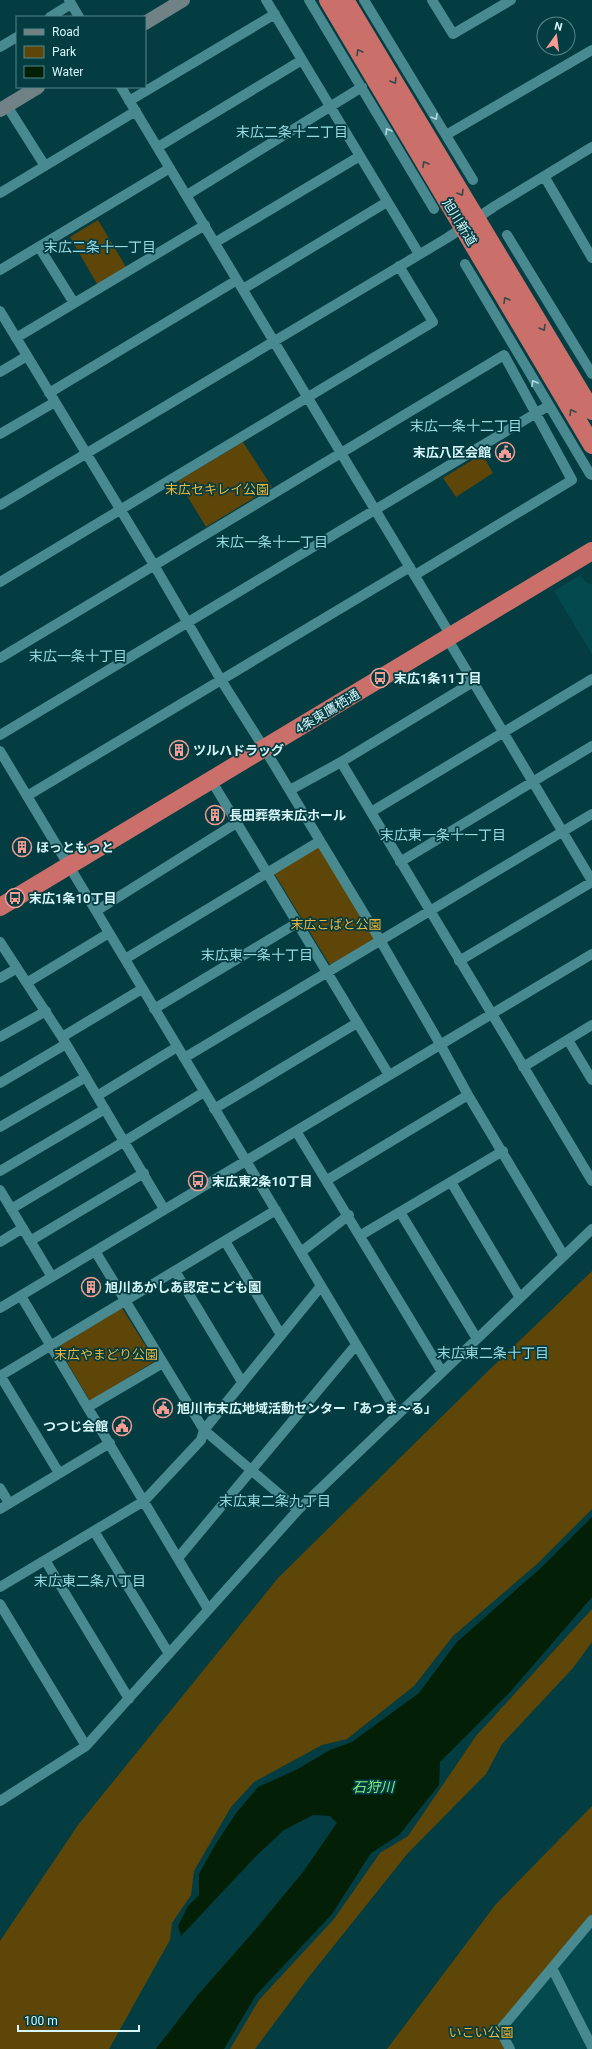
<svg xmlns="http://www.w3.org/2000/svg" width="592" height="2049" viewBox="0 0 592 2049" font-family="Roboto,'Noto Sans JP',sans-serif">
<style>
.built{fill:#04494e}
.green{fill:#5e4608}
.water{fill:#031f05}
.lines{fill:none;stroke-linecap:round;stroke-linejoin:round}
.street{stroke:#498a91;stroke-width:10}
.secondary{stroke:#708285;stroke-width:14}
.highway{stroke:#ca6f69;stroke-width:18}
.oneway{stroke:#35494b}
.oneway2{stroke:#b3dbe0}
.labels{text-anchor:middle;stroke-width:3.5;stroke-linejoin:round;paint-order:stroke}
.street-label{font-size:13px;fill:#d6f6fa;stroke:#033c41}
.poi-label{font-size:13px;font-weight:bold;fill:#d6f6fa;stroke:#033c41;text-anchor:start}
.park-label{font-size:13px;fill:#ecb83d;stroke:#033c41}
.neighbourhood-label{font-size:14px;fill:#99dbe2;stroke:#033c41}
.water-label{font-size:14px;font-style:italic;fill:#7df182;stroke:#033c41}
</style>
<rect width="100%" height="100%" fill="#033c41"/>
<path class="built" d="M580,575L587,583L592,584V654L554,591Z
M592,1920V2049H510L500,2030Z"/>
<path class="green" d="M98,220L126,267L97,284L70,237Z
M243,442L272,487L206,527L178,481Z
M482,454L493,473L456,497L443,478Z
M318,846L375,939L330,965L274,873Z
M592,1271V1509L537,1564L453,1636L414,1686L347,1739L322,1745L254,1782L231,1807L194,1871L191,1895L172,1923L170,1940L109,2049H0V1941L78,1825L278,1578L486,1373Z
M122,1308L155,1361L90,1401L58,1347Z
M592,1609V1642L573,1668L502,1744L486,1774L408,1853L308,1978L255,2049H230L259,2000L334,1919L380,1853L408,1836L476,1736Z
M592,1806V1920L500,2030L510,2049H387L496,1904Z"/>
<path class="water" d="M592,1517V1597L510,1692L440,1762L439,1785L399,1835L371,1853L332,1914L256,1995L224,2049H156L197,1996L255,1930L303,1872L337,1823L330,1816L313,1815L284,1830L256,1856L181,1936L178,1926L188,1906L199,1895V1874L215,1845L237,1812L258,1787L296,1770L330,1750L352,1742L419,1693L457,1642L542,1567Z"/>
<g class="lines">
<path class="street" d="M69,0L79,17
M266,0L419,254
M309,0L434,209
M364,0L473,180
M432,0L453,34L511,0
M50,17L71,4
M0,47L17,37
M121,87L451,636
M129,101L275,14
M7,106L45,166
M446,135L592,50
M158,147L302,60
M544,176L592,258
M0,193L136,111
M187,195L362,87
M507,235L592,374
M216,242L360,156
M39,247L74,303
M465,264L590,474L592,475
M0,270L170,168
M243,289L387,202
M0,311L154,565L221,680L264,748L380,940L440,1044L468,1095L564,1256
M16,338L205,225
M0,372L27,356
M49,393L237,280
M0,434L55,402
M0,505L447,238L495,206L592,147
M0,582L433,322L399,266
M447,638L592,881
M0,658L504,355L572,480L415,575
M0,735L548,406
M0,751L398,1414
M341,762L592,1181
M211,780L389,1075
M290,790L341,762L473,682
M27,796L410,567
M371,812L592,679
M400,862L592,746
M96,911L238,822
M0,942L62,1037L164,1209
M125,959L320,841
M459,961L592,882
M0,978L16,969
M28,982L109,933
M154,1009L297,923
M0,1037L46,1011
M62,1037L142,989
M568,1040L592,1080
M184,1058L592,814
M523,1067L592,1025
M0,1083L66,1044
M97,1096L177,1047
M214,1109L357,1023
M0,1127L86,1077
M296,1131L442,1372
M0,1171L105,1109
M327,1180L468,1095
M451,1182L520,1298
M0,1190L52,1277
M11,1209L125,1141L204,1092
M400,1212L477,1339
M361,1235L503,1151
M30,1241L144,1173
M225,1241L281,1335
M0,1242L23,1228
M95,1251L204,1430L298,1510
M301,1252L349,1215
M175,1271L242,1382
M21,1296L208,1609
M0,1308L592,954
M0,1375L59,1473
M0,1376L276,1210
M88,1407L163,1363
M0,1488L9,1503
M0,1509L110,1443
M94,1531L169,1654
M178,1558L356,1345
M45,1560L129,1699
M0,1587L144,1501L201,1440L204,1430L321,1286
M0,1604L86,1746
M0,1801L86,1746L298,1510L592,1229
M552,1968L592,2047
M510,2049L500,2030L592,1920"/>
<path class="secondary" d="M145,23L183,0
M0,110L38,87"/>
<path class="highway" d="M328,0L592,445
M345,0L592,411
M0,907L592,551"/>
</g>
<defs><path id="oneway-chevron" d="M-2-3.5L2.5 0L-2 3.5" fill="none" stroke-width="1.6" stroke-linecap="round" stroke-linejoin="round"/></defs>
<g class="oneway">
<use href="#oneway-chevron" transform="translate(359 52) rotate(-121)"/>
<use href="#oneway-chevron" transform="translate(394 81) rotate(59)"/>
<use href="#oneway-chevron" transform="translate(425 164) rotate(-119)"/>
<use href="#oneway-chevron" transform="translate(461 193) rotate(59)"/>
<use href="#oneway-chevron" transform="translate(506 300) rotate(-121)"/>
<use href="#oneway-chevron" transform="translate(543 328) rotate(59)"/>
<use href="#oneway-chevron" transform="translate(572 412) rotate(-121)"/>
</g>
<g class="oneway2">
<use href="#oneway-chevron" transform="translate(435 117) rotate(59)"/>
<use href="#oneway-chevron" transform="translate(388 131) rotate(-121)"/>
<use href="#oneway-chevron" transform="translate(534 383) rotate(-120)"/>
</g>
<defs>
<g id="civic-ring" transform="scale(1)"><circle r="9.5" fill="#033c41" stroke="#f59c95" stroke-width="1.5"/><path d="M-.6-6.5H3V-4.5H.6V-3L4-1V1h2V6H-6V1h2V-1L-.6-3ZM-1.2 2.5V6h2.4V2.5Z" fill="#f59c95"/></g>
<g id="bus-ring" transform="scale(1)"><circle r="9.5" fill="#033c41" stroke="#f59c95" stroke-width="1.5"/><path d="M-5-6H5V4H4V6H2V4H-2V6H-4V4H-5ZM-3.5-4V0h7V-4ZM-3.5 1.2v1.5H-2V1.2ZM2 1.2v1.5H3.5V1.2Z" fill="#f59c95"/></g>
<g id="building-ring" transform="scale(1)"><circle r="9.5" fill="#033c41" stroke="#f59c95" stroke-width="1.5"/><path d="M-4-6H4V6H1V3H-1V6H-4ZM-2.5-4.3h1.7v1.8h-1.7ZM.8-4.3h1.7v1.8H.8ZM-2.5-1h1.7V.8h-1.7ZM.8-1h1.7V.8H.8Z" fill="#f59c95"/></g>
</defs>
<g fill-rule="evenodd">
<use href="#civic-ring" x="505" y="452"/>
<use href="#bus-ring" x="380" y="678"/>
<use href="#building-ring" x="179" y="750"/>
<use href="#building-ring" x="215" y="815"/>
<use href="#building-ring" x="22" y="847"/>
<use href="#bus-ring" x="15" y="898"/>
<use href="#bus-ring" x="198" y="1181"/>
<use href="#building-ring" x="91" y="1287"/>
<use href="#civic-ring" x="163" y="1408"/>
<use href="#civic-ring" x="122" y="1426"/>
</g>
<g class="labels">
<g class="street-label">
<text transform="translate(460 222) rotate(58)" y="5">旭川新道</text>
<text transform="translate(327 711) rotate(-31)" y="5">4条東鷹栖通</text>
</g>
<g class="poi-label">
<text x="491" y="457" text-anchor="end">末広八区会館</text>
<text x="394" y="683">末広1条11丁目</text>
<text x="193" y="755">ツルハドラッグ</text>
<text x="229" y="820">長田葬祭末広ホール</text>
<text x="36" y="852">ほっともっと</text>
<text x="29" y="903">末広1条10丁目</text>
<text x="212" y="1186">末広東2条10丁目</text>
<text x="105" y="1292">旭川あかしあ認定こども園</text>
<text x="177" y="1413">旭川市末広地域活動センター「あつま〜る」</text>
<text x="108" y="1431" text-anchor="end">つつじ会館</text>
</g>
<g class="park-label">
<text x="217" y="494">末広セキレイ公園</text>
<text x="336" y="929">末広こばと公園</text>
<text x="106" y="1359">末広やまどり公園</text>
<text x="481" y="2037">いこい公園</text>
</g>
<g class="neighbourhood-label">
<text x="292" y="137">末広二条十二丁目</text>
<text x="100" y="252">末広二条十一丁目</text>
<text x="466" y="431">末広一条十二丁目</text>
<text x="272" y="547">末広一条十一丁目</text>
<text x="78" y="661">末広一条十丁目</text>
<text x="443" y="840">末広東一条十一丁目</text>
<text x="257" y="960">末広東一条十丁目</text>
<text x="493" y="1358">末広東二条十丁目</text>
<text x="275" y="1506">末広東二条九丁目</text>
<text x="90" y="1586">末広東二条八丁目</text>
</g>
<g class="water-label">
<text x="373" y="1792">石狩川</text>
</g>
</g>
<rect x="16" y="16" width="130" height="72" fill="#033c41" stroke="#57868b"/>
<rect x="24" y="29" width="20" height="6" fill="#708285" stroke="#57868b"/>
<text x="52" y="36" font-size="12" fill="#d6f6fa">Road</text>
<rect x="24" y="46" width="20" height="12" fill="#5e4608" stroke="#57868b"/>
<text x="52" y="56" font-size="12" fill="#d6f6fa">Park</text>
<rect x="24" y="66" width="20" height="12" fill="#031f05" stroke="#57868b"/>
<text x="52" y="76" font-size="12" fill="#d6f6fa">Water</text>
<g transform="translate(556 36) rotate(14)"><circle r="19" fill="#033c41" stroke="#57868b"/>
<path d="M0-3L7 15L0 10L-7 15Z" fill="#f59c95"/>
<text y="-6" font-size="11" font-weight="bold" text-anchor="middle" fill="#d6f6fa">N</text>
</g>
<path d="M18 2025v6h121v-6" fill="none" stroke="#d6f6fa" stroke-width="2"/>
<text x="24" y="2025" font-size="12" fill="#d6f6fa" stroke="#033c41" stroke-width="3" paint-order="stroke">100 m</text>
</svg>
